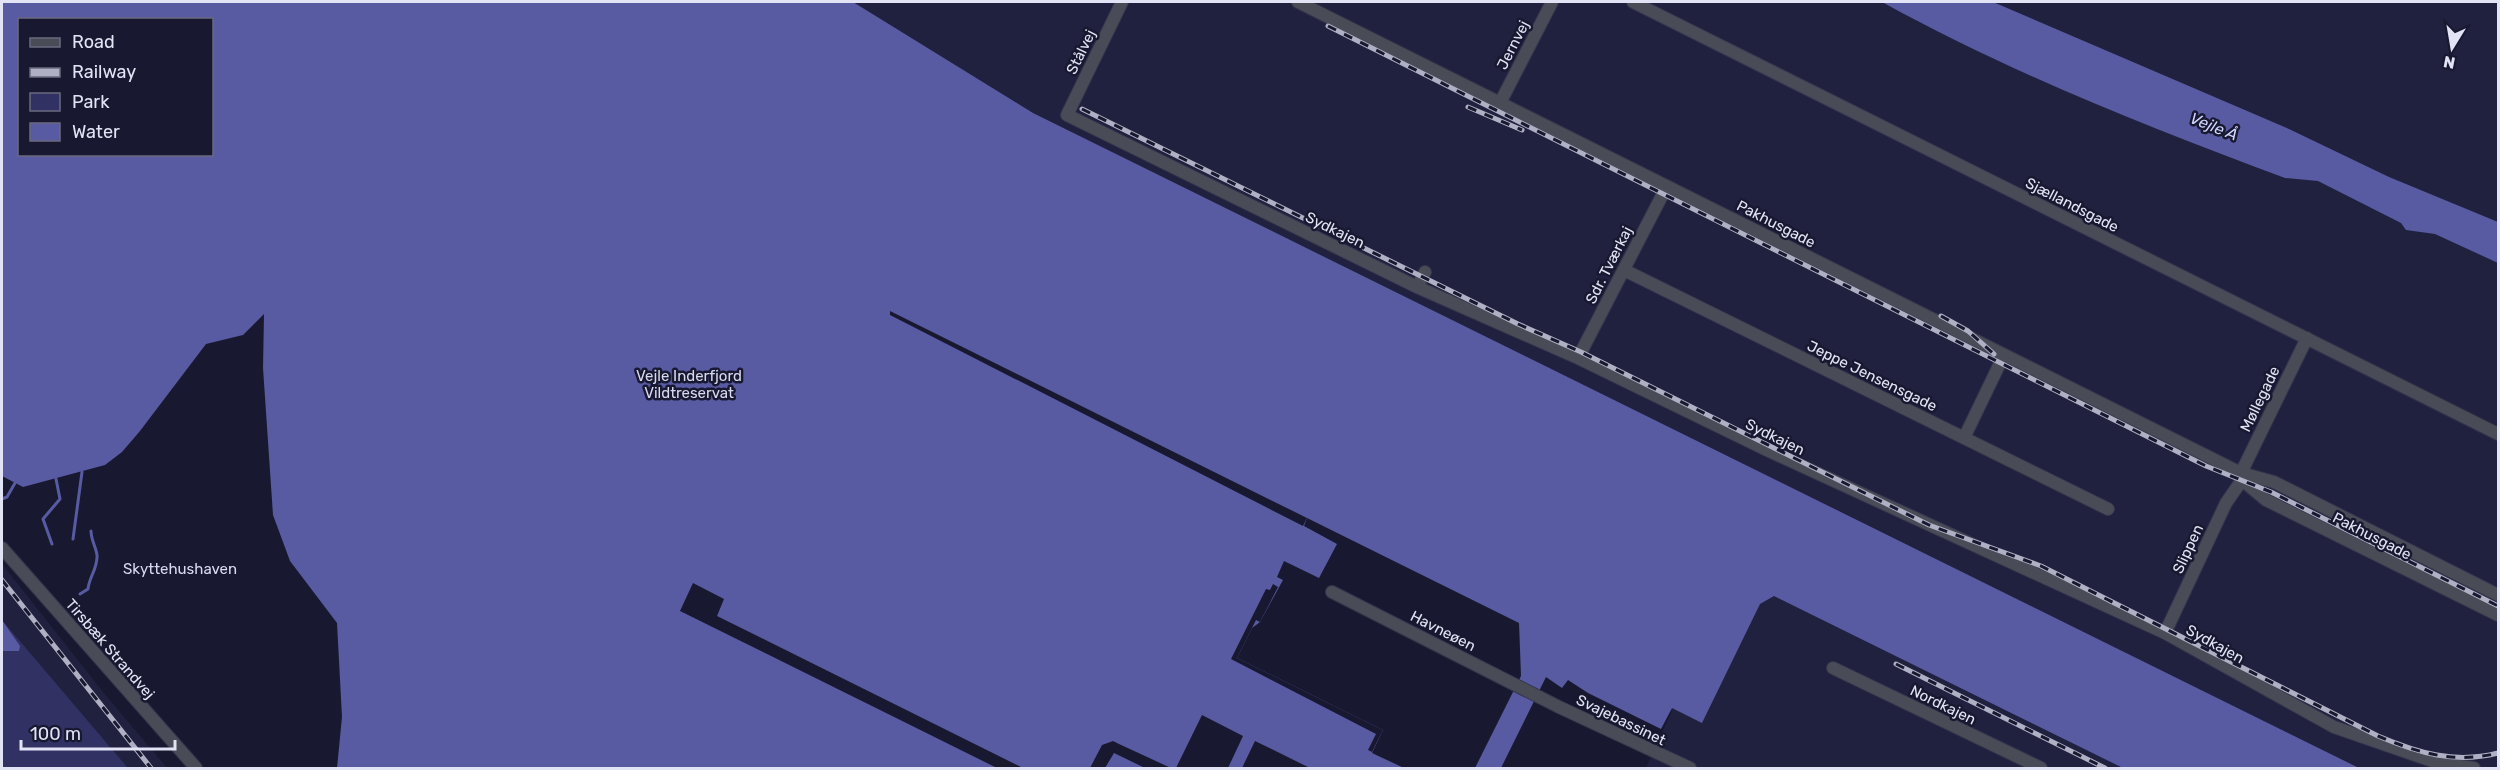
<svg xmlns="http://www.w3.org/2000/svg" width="2500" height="770" viewBox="0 0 2500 770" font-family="Rubik,sans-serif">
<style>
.built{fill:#20213f}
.green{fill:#313164}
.water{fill:#585aa2;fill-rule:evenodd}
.pier{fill:#181931}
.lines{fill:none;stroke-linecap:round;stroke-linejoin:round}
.stream{stroke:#585aa2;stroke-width:3}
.minor-casing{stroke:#34354c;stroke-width:14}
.minor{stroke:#494b57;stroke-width:12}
.rail-casing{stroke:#afb0c3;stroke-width:5}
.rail{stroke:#181931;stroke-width:3;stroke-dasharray:9;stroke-linecap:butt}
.labels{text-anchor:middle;stroke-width:5;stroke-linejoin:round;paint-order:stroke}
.street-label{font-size:15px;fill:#e2e4f5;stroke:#181931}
.park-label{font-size:15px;fill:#d8daef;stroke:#181931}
.water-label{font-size:16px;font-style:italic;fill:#d1d6ff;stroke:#181931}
</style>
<rect width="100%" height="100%" fill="#181931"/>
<path class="built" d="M712,2H2498V768H1646L1672,711L1586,665Z
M2,564L103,692L167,768H128L2,620Z"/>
<path class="green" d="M2,620L128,768H2Z"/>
<path class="water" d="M2,2H853L1033,113L2359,768H2123L1774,596L1760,604L1702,723L1672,708L1661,729L1588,693L1568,680L1562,688L1546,677L1501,768H1475L1521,676L1519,623L1307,518L1304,526L1337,544L1319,578L1284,561L1277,577L1283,580L1260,622L1252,628L1237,658L1383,730L1372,753L1404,768H1310L1255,741L1242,768H337L342,717L337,623L290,561L273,515L263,368L264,314L243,335L206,344L140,431L122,452L105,465L23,487L2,476ZM20,20H212V154H20Z
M1882,2H1993L2289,129L2389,177L2498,222V263L2435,234L2406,230L2401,223L2318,181L2285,178C2146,126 2011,73 1882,2Z
M2,620L20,646L19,651H2Z"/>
<path class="pier" d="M890,311L1307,518L1303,526L890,315Z
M693,583L724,599L717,616L1023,768H997L680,611Z
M1273,584L1278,587L1260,622L1256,620L1237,658L1383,730L1372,752L1368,750L1376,734L1231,659L1266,589L1270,590Z
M1202,715L1243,736L1228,768H1176Z
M1113,741L1119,744L1171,768H1145L1114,753L1105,768H1090L1102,745Z"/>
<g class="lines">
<path class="stream" d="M2,499L7,497L15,483
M73,539L82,472
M52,544L43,519L60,499L56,479
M80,594L88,589C89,577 98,568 97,555C96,547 91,540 91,531"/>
<g class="minor-casing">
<path id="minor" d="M1122,2L1067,115L1417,287L1578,358L1769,451L2165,633L2334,727L2438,763L2474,768
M1298,2L2241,473L2274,482L2498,595
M1633,2L2498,434
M1500,103L1552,2
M1624,270L2108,509
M1417,287L1425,272
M1578,358L1667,186
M1964,438L2004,355
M2241,473L2242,480L2266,500L2498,615
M2241,473L2307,338
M2,548L196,768
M1332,592L1559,707L1690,768
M2165,633L2226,503L2242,480
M1833,668L2041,768"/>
</g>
<use href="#minor" class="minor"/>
<g class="rail-casing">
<path id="rail" d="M1328,26L2206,466L2271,492L2498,606
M1468,107L1522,130
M1082,109L1518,324L1581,352L1929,525L2041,566L2378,736C2418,753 2455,764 2498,753
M1941,316L1968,331L1994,354
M2,580L151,768
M1896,664L2105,768"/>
</g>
<use href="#rail" class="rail"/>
</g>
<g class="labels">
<g class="street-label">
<text transform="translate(1513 45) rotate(-63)" y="5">Jernvej</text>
<text transform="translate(1081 52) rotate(-64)" y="5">Stålvej</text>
<text transform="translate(2072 205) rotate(27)" y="5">Sjællandsgade</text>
<text transform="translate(1776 224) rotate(27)" y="5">Pakhusgade</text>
<text transform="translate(1335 230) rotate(26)" y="5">Sydkajen</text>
<text transform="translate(1609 265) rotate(-63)" y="5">Sdr. Tværkaj</text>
<text transform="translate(1872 376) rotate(26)" y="5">Jeppe Jensensgade</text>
<text transform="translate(2260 399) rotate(-64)" y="5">Møllegade</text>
<text transform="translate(1775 437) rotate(26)" y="5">Sydkajen</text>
<text transform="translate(2372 536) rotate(27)" y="5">Pakhusgade</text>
<text transform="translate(2188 549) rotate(-65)" y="5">Slippen</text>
<text transform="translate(1443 631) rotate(27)" y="5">Havneøen</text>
<text transform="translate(2215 644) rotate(29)" y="5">Sydkajen</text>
<text transform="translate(110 649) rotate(49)" y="5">Tirsbæk Strandvej</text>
<text transform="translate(1943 705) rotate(26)" y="5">Nordkajen</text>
<text transform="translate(1621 720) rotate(26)" y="5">Svajebassinet</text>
</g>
<g class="park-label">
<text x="689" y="381">Vejle Inderfjord<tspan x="689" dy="17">Vildtreservat</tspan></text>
<text x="180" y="574">Skyttehushaven</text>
</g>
<g class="water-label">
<text transform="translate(2214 126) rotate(22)" y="6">Vejle Å</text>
</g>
</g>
<rect width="2500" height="770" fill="none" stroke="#e2e4f5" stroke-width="6"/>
<rect x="18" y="18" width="195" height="138" fill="#181931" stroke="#696a7f" stroke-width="1.5"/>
<rect x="30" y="38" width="30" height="9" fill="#494b57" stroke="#696a7f" stroke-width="1.5"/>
<text x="72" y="48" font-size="18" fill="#e2e4f5">Road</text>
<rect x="30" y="68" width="30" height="9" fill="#afb0c3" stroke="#696a7f" stroke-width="1.5"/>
<text x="72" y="78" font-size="18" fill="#e2e4f5">Railway</text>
<rect x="30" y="93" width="30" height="18" fill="#313164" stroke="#696a7f" stroke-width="1.5"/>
<text x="72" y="108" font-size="18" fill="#e2e4f5">Park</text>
<rect x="30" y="123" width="30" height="18" fill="#585aa2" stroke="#696a7f" stroke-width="1.5"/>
<text x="72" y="138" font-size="18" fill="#e2e4f5">Water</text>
<g transform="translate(2452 48) rotate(191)" stroke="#181931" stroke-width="4.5" paint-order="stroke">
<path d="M0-4.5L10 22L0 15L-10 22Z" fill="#e2e4f5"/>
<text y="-9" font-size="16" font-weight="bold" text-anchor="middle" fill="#e2e4f5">N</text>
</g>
<path d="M21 740v9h154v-9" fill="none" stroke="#e2e4f5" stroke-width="3"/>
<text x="30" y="740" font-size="18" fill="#e2e4f5" stroke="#181931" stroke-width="4.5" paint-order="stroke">100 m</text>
</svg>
